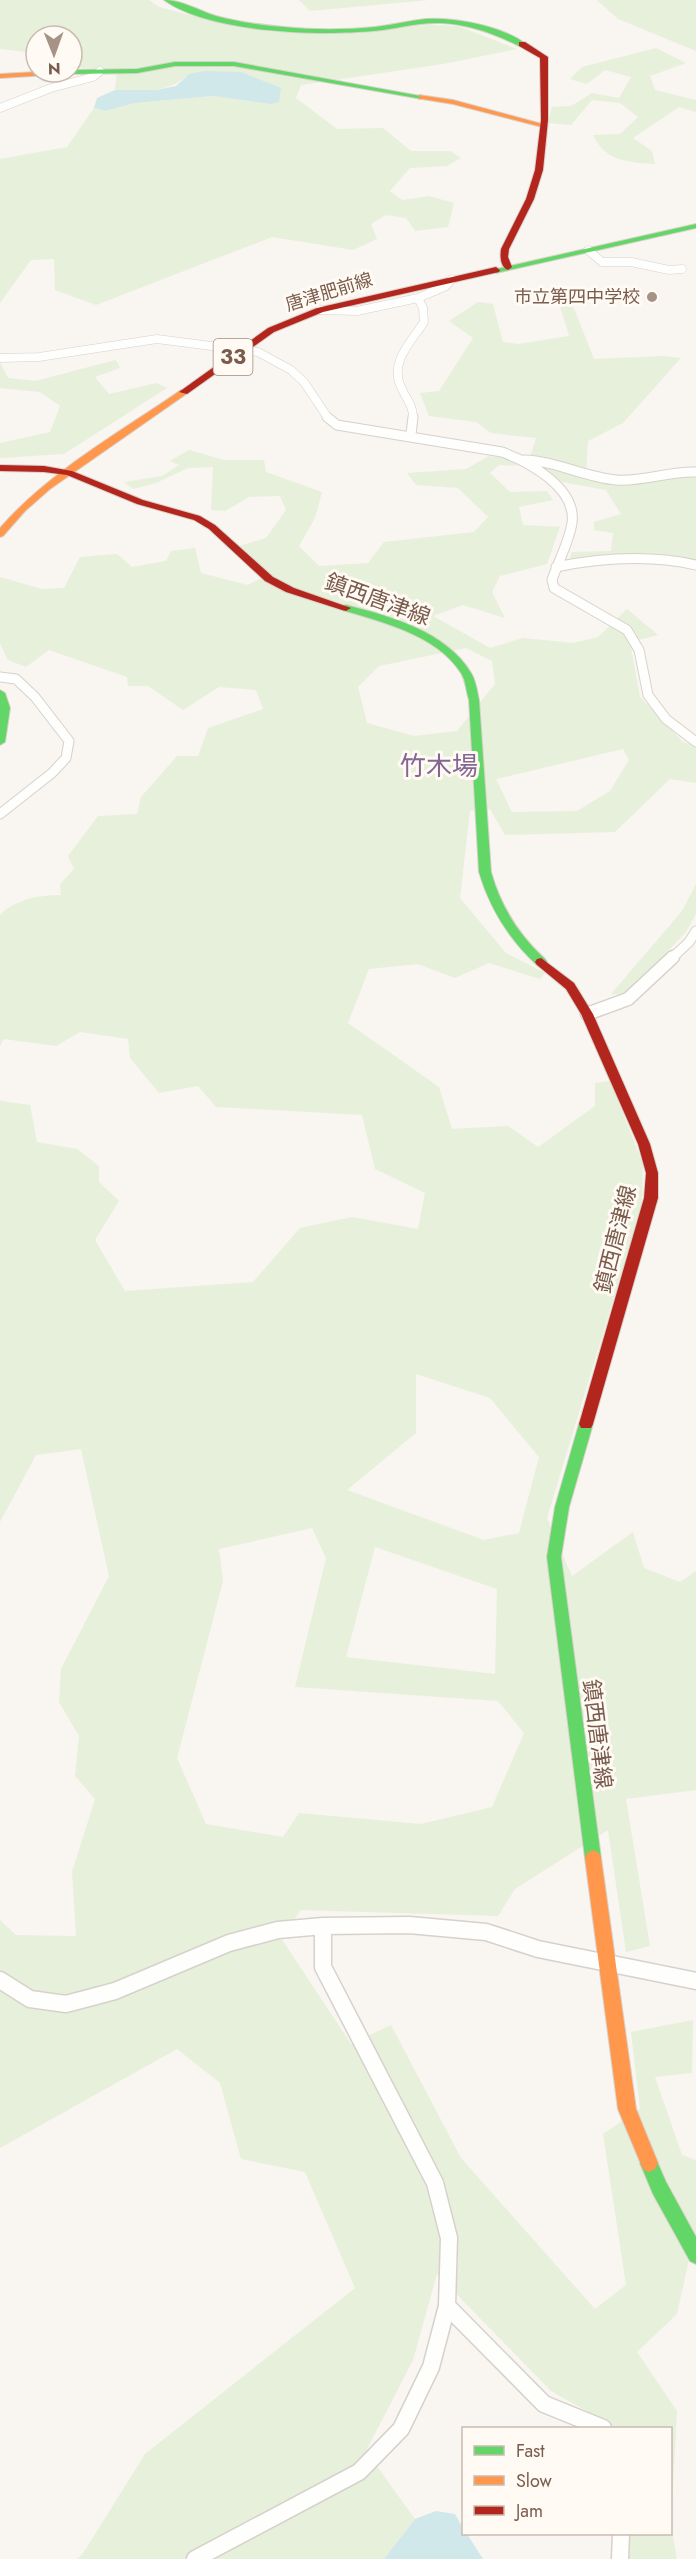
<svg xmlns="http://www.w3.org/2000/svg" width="696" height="2559" viewBox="0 0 696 2559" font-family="Jost,'Noto Sans JP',sans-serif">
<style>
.green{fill:#e7f0db;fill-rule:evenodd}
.water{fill:#d0e8ea}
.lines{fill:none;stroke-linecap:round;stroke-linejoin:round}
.street-far3-casing{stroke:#d7d1cb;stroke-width:9}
.street-far2-casing{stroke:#d7d1cb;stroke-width:11}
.street-far1-casing{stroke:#d7d1cb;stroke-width:15}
.street-casing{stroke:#d7d1cb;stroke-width:19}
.fast-casing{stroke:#d9d2cb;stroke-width:2}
.slow-casing{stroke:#d9d2cb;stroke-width:2}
.jam-casing{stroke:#d9d2cb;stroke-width:2}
.street-far3{stroke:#fefefd;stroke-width:8}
.street-far2{stroke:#fefefd;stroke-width:9}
.street-far1{stroke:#fefefd;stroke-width:12}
.street{stroke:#fefefd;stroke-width:16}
.fast{fill:#63d668;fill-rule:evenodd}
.slow{fill:#ff974d;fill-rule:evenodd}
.jam{fill:#b3261e;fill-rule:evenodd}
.poi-dot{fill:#a69286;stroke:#fffaf3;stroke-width:2}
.labels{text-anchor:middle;stroke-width:6;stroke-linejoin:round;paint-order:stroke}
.far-street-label{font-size:18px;fill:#7a5c4d;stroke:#fffaf3}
.far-poi-label{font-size:18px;fill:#7a5c4d;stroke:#fffaf3;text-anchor:end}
.shield{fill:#fffaf3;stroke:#a28b7f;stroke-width:1.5}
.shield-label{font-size:21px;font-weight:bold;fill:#7a5c4d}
.street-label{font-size:22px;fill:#7a5c4d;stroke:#fffaf3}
.quarter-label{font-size:26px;fill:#846695;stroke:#fffaf3}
</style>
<rect width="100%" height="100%" fill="#f9f5f0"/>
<path class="green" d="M0,0H149L159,7L210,20L273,32L356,33L428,25L458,26L517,49L443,64L301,85L296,98L337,129L383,128L411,151H450L461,158L447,166L410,168L390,191L402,200L429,196L454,203L448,227L415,231L406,218L386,215L371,224L377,239L353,250L272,237L96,305L55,290L54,259L31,260L0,303V159L67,147L94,108L105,111L135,103L213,96L270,104L189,74C166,95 144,90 115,90L117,69L72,68V36H36V53L0,49Z
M299,0H429L310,11Z
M597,0H696V51L618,19Z
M656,48L686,63L650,76L655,90L696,100V112L679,107L633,138L652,151L655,164C628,162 606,162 593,135L620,134L638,117L620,103L592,100L571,125L548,123L552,107L571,106L592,93L619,98L631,77L605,70L587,84L570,79L582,67Z
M566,288L594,359L663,356L681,358L623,423L588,441L586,477L696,475V560L570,559L571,552L611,551L613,533L594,530V522L621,514L606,490L562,482L536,466L499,465L490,473L510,492L547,491L553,500L519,507L523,525L560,527L547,564L500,576L492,592L505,618L463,605L433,616L490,648L523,638L574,643L598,637L627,609L658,635L630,642L640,697L683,742L696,746V783L670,779L615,832L505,835L490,809L470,811L460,898L506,953L545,973L540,979L489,963L455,978L418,964L369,969L348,1023L439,1087L452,1129L508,1126L538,1147L595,1106V1083L610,1081L643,1164L642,1205L547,1518L572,1576L633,1532L644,1568L680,1582L696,1571V1790L626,1799L650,1946L626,1952L608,1830L515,1889L498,1916L301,1910L281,1938L351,2044L391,2025L461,2158L595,2309L626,2285L603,2134L640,2109L631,2032L693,2020L692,2073L655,2077L682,2155L696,2160V2239L694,2237L677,2314L637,2352L677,2411L671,2521L670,2428H617L551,2391L437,2274L413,2360L366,2451L415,2519L384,2559H77L82,2555L145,2454L355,2288L305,2172L241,2159L220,2083L177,2049L0,2148V1920L16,1935L76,1936L72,1872L95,1799L75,1776L79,1736L59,1702L61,1669L109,1576L81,1449L36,1455L0,1522V1099L1,1101L30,1105L37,1142L77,1149L99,1166V1182L119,1201L95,1240L125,1291L253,1282L300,1228L352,1217L418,1229L425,1193L375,1169L362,1115L216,1107L198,1086L159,1093L130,1058L128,1039L80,1032L56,1046L4,1039L0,1046V915C15,899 40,895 61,895L60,884L74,869L68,856L98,816L137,814L141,797L177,756H198L208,728L263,709L256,690L219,687L183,710L148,686H128L127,677L49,650L26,667L8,660L0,644V577L42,589L64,588L80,557L117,554L132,567L166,561L171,551L195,548L201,573L248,585L265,576L239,546L266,538L286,510L280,496L249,497L225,511L211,510L213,467L188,468L156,483L133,489L124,482L162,476L179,465L170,461L189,450L224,460H264L266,472L322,492L315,518L299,546L319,566L368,563L384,542L474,532L488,517L458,488L416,485L407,473L466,469L489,456L529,461L536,438L491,433L476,422L429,416L420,393L439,391L473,338L449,321L478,302L493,304L503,342L519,344L569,336L555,290ZM466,648L492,661L495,684L457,731L414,736L367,723L358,687L379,666ZM623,749L629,760L610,791L577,811L512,812L496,779ZM416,1374L490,1398L539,1457L519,1533L484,1540L347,1490L416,1433ZM312,1528L326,1558L295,1687L498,1701L524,1733L492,1807L421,1824L299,1813L283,1837L206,1824L177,1758L223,1581L219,1549ZM375,1547L497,1589L495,1674L346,1657Z
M116,360L120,368L95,377L109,394L156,383L167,388L64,454L0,458V443L50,432L60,406L40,392L0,388V362L8,378L35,381Z
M696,884V914L686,932L627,995L611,994L682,911Z
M671,2526L677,2559H628V2534H670Z"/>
<path class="water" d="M204,71L241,72L281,88L279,102L270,104L213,96L135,103L105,111L94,108L97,98L115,90H156L176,86L189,74Z
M436,2511L455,2514L463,2528L464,2534H467L483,2559H384L415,2519Z"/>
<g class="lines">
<g class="street-far3-casing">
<path id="street-far3" d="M0,108L51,88L93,77L100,71
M588,250L602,262H631L669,270L682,269
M320,310L357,311L418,298
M0,358L39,357L157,339L258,352L291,370L304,382L328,418
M413,418C413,404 406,399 401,387C389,362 412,341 424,322L423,308L418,298L446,286L452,279"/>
</g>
<g class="street-far2-casing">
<path id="street-far2" d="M327,417L337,425L502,452C529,462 577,488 572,523C569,542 558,562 552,580L554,588L627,630L639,650L648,695L666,719L696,742
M413,417L411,434L413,437
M524,460C556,461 584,477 616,480C643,482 669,471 696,472
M556,567C601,558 651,555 696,565
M0,677L16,679L35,697L69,741L66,758L52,773L0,814
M672,958L689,942L696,931"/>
</g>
<g class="street-far1-casing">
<path id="street-far1" d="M587,1014L628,999L673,957"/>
</g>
<g class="street-casing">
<path id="street" d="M0,1980L30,1999L66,2004L115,1991L229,1943L278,1930L323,1926L409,1925L486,1932L538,1949L696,1981
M447,2306L544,2404L603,2428
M195,2559L359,2472L401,2429L431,2367L447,2306L449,2238L435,2183L323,1967V1926
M620,2559L621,2534"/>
</g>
<g class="fast-casing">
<path id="fast" d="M164,0C182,0 200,11 216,16C238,22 261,25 284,27C314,30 345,30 375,27C392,25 408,21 425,19C454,17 502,26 526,44L519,46C495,34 469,24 441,23C418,22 396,29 373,31C319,36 210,33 164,0Z
M175,62H234L426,97L422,99L234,66H175L137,73L72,74L68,72H72V70L137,69Z
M696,224V228L496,273L492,270Z
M346,605C390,616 447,632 471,673C476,681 477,691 479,700L491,872C501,907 518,934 545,959L547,962L545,965H537C509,939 490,909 479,872L469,700C466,691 466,681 461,673C437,635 382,622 342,610V606Z
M0,690L5,693L10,708L5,742L0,745Z
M586,1418L591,1420L593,1424L569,1507L561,1557L601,1858L599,1863L593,1866L587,1863L585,1858L547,1557L555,1507L579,1424L581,1420Z
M649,2154L655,2157L666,2182L696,2237V2264L690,2261L653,2194L640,2163L643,2157Z"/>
</g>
<g class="slow-casing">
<path id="slow" d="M36,72H70L66,74L0,78V74Z
M419,95L453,100L546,125L542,127L453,104L422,99H419Z
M181,390L189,392L50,489L25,511L3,536L0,537V528C50,471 119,433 181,390Z
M593,1850L599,1853L601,1858L636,2109L658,2163L655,2169L649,2172L643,2169L618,2109L585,1858L587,1853Z"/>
</g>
<g class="jam-casing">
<path id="jam" d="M519,42H525L548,57V120L543,170L534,199L509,249L508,257L512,267L508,270C500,267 500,256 501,249L526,199L535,170L541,120L540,58L519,46Z
M496,267L500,270L499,272L323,312L274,332L187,394L179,392L268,328L317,308Z
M0,465L44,466L72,471L143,500L200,516L215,525L273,577L294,588L351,608L346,611L342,610L286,592L265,581L209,529L194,520L137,504L67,475L44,472L0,471Z
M541,958L574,983L593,1014L650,1144L658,1173V1198L593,1424L591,1428H581L579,1424L644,1198L646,1173L638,1144L581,1014L566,989L537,965L535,962L537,959Z"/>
</g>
<use href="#street-far3" class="street-far3"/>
<use href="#street-far2" class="street-far2"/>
<use href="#street-far1" class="street-far1"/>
<use href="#street" class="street"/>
<use href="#fast" class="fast"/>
<use href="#slow" class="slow"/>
<use href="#jam" class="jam"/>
</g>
<circle class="poi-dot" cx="652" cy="297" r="6"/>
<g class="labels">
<g class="far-street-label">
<text transform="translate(329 292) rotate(-17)" y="6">唐津肥前線</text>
</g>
<g class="far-poi-label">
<text x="640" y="303">市立第四中学校</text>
</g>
<rect class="shield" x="213.5" y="339" width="39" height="36" rx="4.5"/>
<g class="shield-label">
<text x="233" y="364">33</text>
</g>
<g class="street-label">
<text transform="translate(378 599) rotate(20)" y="8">鎮西唐津線</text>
<text transform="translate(615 1239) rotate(-76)" y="8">鎮西唐津線</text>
<text transform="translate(598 1734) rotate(83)" y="8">鎮西唐津線</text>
</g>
<g class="quarter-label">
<text x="439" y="775">竹木場</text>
</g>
</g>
<rect x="462" y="2427" width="210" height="108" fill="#fffaf3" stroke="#cabbb1" stroke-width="1.5"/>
<rect x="474" y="2446" width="30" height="9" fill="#63d668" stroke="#cabbb1" stroke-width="1.5"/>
<text x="516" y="2457" font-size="18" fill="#7a5c4d">Fast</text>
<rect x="474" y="2476" width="30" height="9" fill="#ff974d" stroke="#cabbb1" stroke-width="1.5"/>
<text x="516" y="2487" font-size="18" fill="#7a5c4d">Slow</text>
<rect x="474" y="2506" width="30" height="9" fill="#b3261e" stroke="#cabbb1" stroke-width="1.5"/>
<text x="516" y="2517" font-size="18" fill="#7a5c4d">Jam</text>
<g transform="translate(54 54) rotate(179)"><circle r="28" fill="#fffaf3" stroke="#cabbb1" stroke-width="1.5"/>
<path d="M0-4.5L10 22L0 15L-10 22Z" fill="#a69286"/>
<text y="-9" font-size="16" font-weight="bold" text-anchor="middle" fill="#7a5c4d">N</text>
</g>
</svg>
